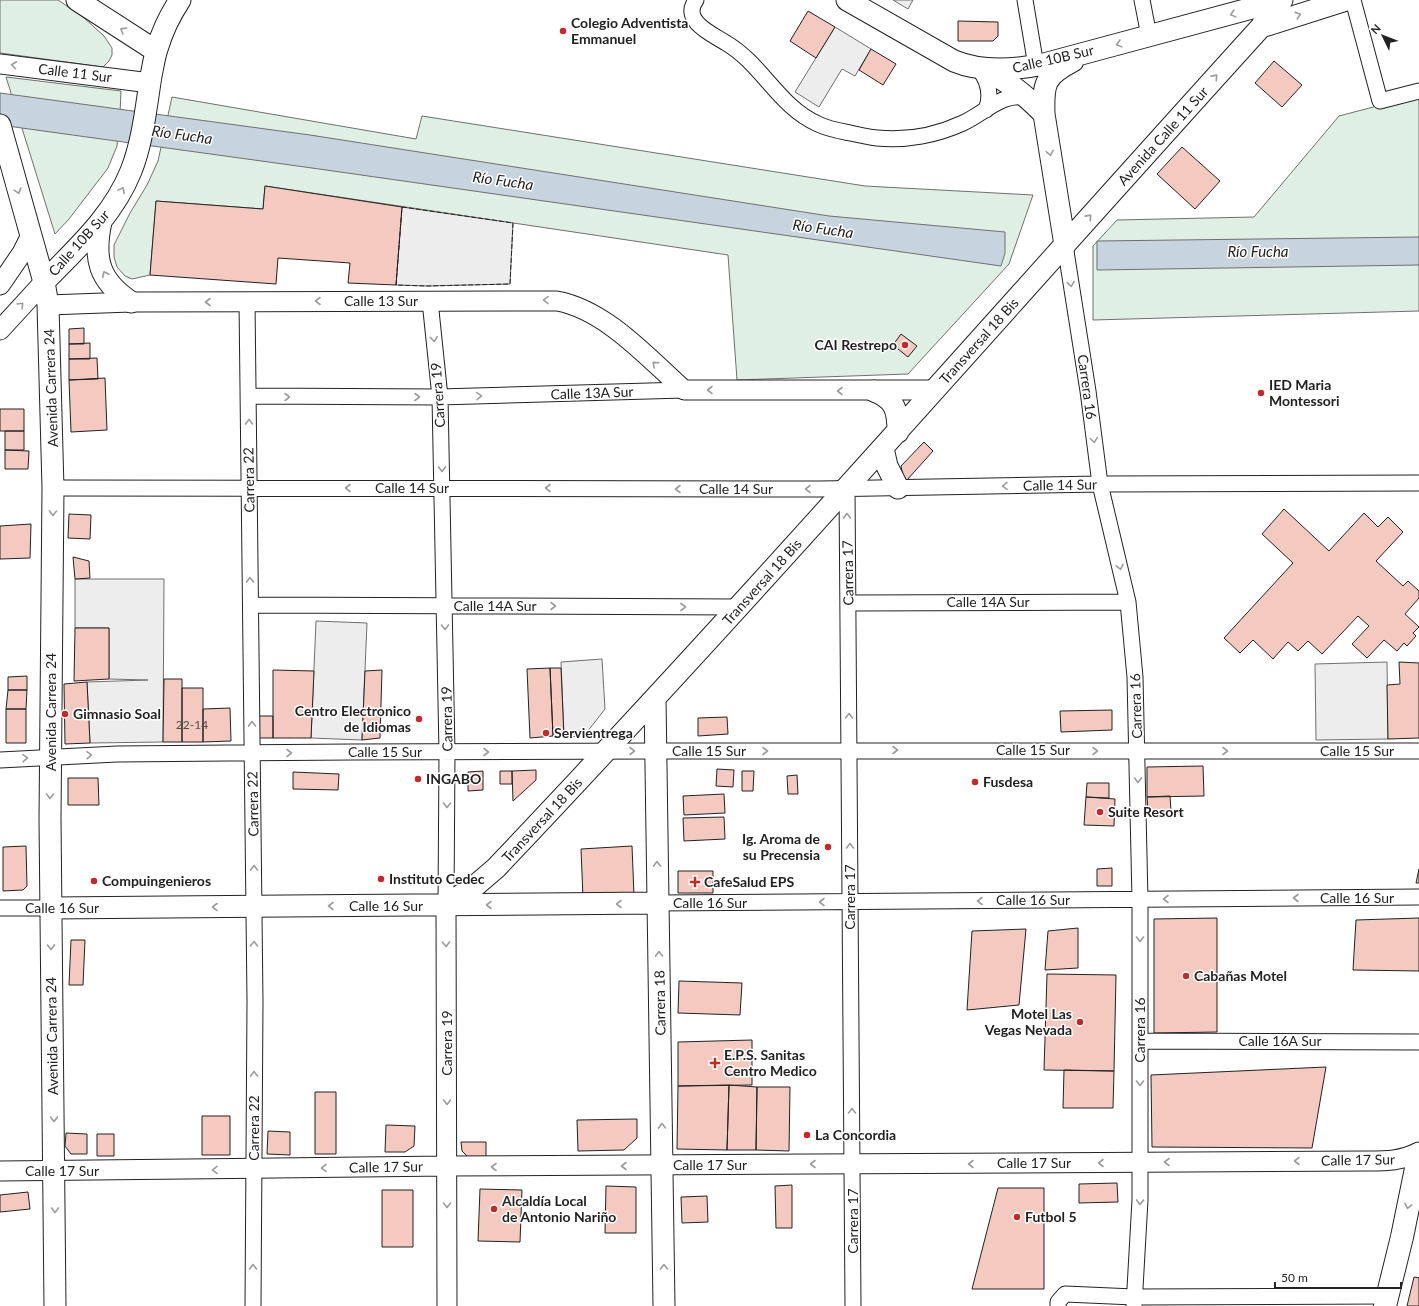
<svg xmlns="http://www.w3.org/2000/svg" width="1419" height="1306" viewBox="0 0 1419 1306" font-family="Lato,sans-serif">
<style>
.green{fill:#e0efe3;stroke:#6f6f6f}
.parking{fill:#ededed;stroke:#6f6f6f}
.water{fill:#c7d3dd;stroke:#6f6f6f}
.building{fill:#f3c9c0;stroke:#222}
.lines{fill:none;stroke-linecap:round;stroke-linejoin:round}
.minor-casing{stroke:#222;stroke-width:17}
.tertiary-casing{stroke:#222;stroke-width:21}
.secondary-casing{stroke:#222;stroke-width:23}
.primary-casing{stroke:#222;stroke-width:24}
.minor{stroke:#fff;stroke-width:15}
.tertiary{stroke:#fff;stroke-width:19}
.secondary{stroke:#fff;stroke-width:21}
.primary{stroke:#fff;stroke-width:22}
.fence{stroke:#222;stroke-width:1;stroke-dasharray:5 2;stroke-linecap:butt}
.oneway{stroke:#9c9c9c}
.poi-dot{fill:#c62828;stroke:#fff;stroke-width:1.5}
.labels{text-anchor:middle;stroke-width:3;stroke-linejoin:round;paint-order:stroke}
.number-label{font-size:12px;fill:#564c4a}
.poi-label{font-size:14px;font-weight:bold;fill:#222;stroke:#fff;text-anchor:start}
.street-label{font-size:14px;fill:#222;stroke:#fff}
.water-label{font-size:15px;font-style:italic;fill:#222;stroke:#fff}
</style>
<rect width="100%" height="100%" fill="#fff"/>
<path class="green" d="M0,0H58L64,4L83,17L104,36L112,48V55L109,61L103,67L0,53Z
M6,77L121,91L120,113L117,146L108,168L69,219L55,234Z
M1419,95V311L1093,320V246L1117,220L1254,217L1339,116Z
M172,97L416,139L422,116L865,186L1033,195L1009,264L908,374L737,380L728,255L265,186L263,209L156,201L150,275L132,279L125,276L117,267L114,257V245L130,213L147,185L158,161Z"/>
<path class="parking" d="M893,0H913L908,9Z
M835,27L871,49L855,76L842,69L819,107L795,92Z
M402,207L513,223L510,284L427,286L396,285Z
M75,579H164L163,742L90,743L87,682L148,680L109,679V628H75Z
M316,621L367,623L362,740L311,738Z
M602,659L605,709L584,736L564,737L561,662Z
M1387,662L1388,739L1316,740L1315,664Z"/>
<path class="water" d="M0,93L310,135L829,216L1005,232V253L1001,266L312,168L0,125Z
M1419,237V265L1097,270V241Z"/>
<path class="building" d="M808,11L835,27L816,58L790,41Z
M958,21L998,22V36L993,41H958Z
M871,49L896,64L883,85L859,70Z
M1274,61L1302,85L1282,107L1255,83Z
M1182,147L1220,181L1195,209L1157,174Z
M265,186L402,207L396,285L348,283L350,263L278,258L276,284L150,275L156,201L263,209Z
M84,328V344H69V329Z
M901,334L917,346L908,357L893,345Z
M90,343V359H69V344Z
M97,358L98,379L69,380V359Z
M105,378L107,430L71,432L69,380Z
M0,409H24V431H0Z
M5,431H24V450H5Z
M924,442L933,451L907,480L903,476L901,466Z
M5,450L29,451L28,469H5Z
M1284,509L1329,551L1364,513L1378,527L1388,517L1403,532L1376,561L1403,586L1408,581L1419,591V598L1405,614L1419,627L1413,633L1416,636L1407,646L1404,643L1397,651L1384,640L1367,658L1352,644L1369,626L1358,616L1322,654L1308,641L1298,651L1288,642L1273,659L1253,640L1240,653L1224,638L1293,563L1262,534Z
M69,514L91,515L90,539L68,538Z
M31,524L30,558L0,559V526Z
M73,557L89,561L90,578L75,579Z
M75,628H109V679L74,681Z
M1399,662L1419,663V738L1388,739L1387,685L1400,684Z
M550,668H561L564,737L553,736Z
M550,668L553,736L530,738L527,669Z
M273,670L314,671L311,738H273Z
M382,670L380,738L362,740L365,671Z
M27,676V690H8V677Z
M164,679H182V742H163Z
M87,682L90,743L65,744L64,684Z
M182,688H203V742H182Z
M8,690H27L26,709H6Z
M230,708L231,741L203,742V709Z
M6,709H26V743H6Z
M1112,710V730L1061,732L1060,711Z
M258,716H273V738H258Z
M727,717L728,734L698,736V718Z
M1203,766L1204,796L1147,797V767Z
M717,769L734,770L733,787L716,786Z
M536,770V780L513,801L512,771Z
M483,771V790L468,791V772Z
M500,771H512V784H500Z
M742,771H754L753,791H742Z
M293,772L339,774L338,790L293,789Z
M797,775L798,794H788L787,776Z
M68,778H98L99,805H68Z
M1087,783H1109V798L1086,797Z
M724,794L725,813L684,815L683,796Z
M1170,796L1171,811L1148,812L1147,797Z
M1086,797L1115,799L1114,826L1084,825Z
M724,817L725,839L684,841L683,818Z
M26,846L27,886L23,890L3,891V847Z
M632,846L634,895L583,898L581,849Z
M1112,868V886H1097V869Z
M1419,869V883H1416Z
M678,871H713V893H678Z
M1217,918V1032L1154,1033V919Z
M1419,918V971L1353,970L1356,920Z
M1078,928V968L1045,970L1048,931Z
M1026,929L1019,1005L967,1010L972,931Z
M71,940H85L83,985H69Z
M1047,974L1116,975L1114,1071L1044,1070Z
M679,981L742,983L740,1015L678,1013Z
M752,1040V1085L678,1086V1042Z
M1326,1067L1312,1148L1152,1147L1151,1075Z
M1064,1070L1114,1071L1113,1108H1063Z
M729,1085L757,1087L756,1150H727Z
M729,1085L727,1150L677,1149L678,1086Z
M757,1087H790L789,1151L756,1150Z
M315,1092H336V1154H315Z
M202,1116H230V1155H202Z
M637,1119V1138L624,1150L578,1151L577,1120Z
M386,1125L415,1126L414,1146L405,1152H385Z
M268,1131L290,1132V1155L267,1154Z
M66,1133L87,1134V1154H71L65,1146Z
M97,1134H114V1156H97Z
M461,1142H486V1158H469L462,1151Z
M1117,1183L1118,1202L1079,1203V1184Z
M792,1185V1228H776L775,1186Z
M606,1186L636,1187V1233H605Z
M998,1188H1044V1289H972Z
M480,1189L522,1190L520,1242L478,1241Z
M382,1190H413V1247H382Z
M28,1192L30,1209L0,1212V1195Z
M707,1196L708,1222L682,1223L681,1197Z
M1414,1277L1419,1278V1306H1407Z"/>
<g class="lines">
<g class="minor-casing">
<path id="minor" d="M696,0C681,21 712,34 726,43C762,64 779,107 818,124C828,129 840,131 850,133C859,135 868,137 877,138C906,141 937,135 963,123C985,113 1003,91 1028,98
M1025,0L1036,66
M1142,0L1149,36
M1353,0L1380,101L1419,91
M979,69C989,82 992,95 986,110
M1065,245L1088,391L1100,484L1128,602L1135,677L1140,900V1200L1134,1306
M247,301L255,1001L253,1306
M430,301L440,397L447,752L446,905
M248,396L440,397L684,390
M53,488L820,489L1100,484L1419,483
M847,489L853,1306
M848,603L1128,602
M251,605L739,607
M0,760L117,754L352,752L656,751H1419
M658,903L1419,897
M0,908H51
M1140,1041L1419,1042
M1058,1306V1302L1065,1294L1134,1297L1388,1296"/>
</g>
<g class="tertiary-casing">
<path id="tertiary" d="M0,64L150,83
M0,285L22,253L31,235
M48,305L131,302L557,301C606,310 648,358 684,390H935
M0,330L44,282
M446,905L447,1306
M0,1171L447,1166L1368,1161C1388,1161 1401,1161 1419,1152"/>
</g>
<g class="secondary-casing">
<path id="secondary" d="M77,0L156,51
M847,0L954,61C983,73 1015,70 1044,64L1282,0
M1261,27L1346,0
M984,71C1008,80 1026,96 1044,114
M0,125L44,282L48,305L53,488L50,819L55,1306
M101,222C93,259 99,281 131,302
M1065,245L1044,114C1043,84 1044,76 1073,61
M44,282C77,248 113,216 131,171C143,141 146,107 151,76C153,67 154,58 157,49C162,32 170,15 180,0
M874,391C895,399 898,410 898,432
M883,448L887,466L898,488
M655,699L664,1306
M446,905L475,886L496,868C757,593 1006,308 1261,27L1266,19L1271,4
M51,908L658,903"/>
</g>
<g class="primary-casing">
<path id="primary" d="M1385,1306L1402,1237L1419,1154"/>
</g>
<use href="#minor" class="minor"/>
<use href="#tertiary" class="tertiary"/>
<use href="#secondary" class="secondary"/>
<use href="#primary" class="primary"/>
<path class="fence" d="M402,207L513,223L510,284L427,286L396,285Z"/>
</g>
<defs><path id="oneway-chevron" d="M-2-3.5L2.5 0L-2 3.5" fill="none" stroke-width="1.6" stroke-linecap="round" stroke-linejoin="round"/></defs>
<g class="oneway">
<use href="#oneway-chevron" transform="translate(1233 14) rotate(165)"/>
<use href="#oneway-chevron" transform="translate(1298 15) rotate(-18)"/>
<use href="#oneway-chevron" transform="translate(123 30) rotate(-148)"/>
<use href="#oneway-chevron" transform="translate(1119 44) rotate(165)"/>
<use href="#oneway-chevron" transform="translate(14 65) rotate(-173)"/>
<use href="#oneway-chevron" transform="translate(1215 77) rotate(-48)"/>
<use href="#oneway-chevron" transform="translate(1050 153) rotate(81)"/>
<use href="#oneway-chevron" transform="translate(122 190) rotate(-62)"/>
<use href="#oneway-chevron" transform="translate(18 191) rotate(74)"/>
<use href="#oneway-chevron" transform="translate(1089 217) rotate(-48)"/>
<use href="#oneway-chevron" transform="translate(105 274) rotate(-117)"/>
<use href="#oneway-chevron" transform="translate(1071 284) rotate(81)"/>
<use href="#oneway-chevron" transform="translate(546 300) rotate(-178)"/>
<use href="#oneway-chevron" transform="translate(318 301) rotate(180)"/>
<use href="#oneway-chevron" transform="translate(208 302) rotate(180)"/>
<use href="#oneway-chevron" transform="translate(21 305) rotate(-46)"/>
<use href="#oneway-chevron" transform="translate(434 339) rotate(84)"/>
<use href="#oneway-chevron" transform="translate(655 364) rotate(-138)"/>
<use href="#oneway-chevron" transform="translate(710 390) rotate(-180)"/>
<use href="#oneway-chevron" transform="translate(840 391) rotate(-180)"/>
<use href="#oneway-chevron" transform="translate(479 396) rotate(-2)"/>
<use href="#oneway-chevron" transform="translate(287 397)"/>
<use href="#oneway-chevron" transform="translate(417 397)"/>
<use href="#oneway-chevron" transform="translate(249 422) rotate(-91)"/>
<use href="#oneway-chevron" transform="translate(1094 440) rotate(82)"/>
<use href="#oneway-chevron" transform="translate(442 469) rotate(89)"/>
<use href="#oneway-chevron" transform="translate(1005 486) rotate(179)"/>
<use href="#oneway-chevron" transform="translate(348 488) rotate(180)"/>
<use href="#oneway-chevron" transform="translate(548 488) rotate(-180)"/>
<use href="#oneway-chevron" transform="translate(678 489) rotate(-180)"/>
<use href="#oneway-chevron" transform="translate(808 489) rotate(-180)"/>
<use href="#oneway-chevron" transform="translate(53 513) rotate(91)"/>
<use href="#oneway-chevron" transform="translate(847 516) rotate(-90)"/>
<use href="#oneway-chevron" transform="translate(1120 567) rotate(77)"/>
<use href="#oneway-chevron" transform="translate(250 580) rotate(-91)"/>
<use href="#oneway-chevron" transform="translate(553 606)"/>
<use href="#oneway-chevron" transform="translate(683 607)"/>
<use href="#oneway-chevron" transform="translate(445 627) rotate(89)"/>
<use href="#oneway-chevron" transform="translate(849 716) rotate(-90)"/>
<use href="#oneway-chevron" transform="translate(252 724) rotate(-91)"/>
<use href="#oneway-chevron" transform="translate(895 750)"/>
<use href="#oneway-chevron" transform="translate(632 751)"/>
<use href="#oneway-chevron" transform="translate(765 751)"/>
<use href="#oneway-chevron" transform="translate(1095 751)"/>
<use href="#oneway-chevron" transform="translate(1225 751)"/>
<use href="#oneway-chevron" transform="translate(486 752)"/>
<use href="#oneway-chevron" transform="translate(289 753)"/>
<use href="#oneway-chevron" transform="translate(89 755) rotate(-3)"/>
<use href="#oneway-chevron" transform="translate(25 758) rotate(-3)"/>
<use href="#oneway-chevron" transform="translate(1138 780) rotate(89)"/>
<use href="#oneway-chevron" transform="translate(50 796) rotate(90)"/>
<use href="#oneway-chevron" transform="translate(447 805) rotate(91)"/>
<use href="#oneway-chevron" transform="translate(850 846) rotate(-90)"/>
<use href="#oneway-chevron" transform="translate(657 864) rotate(-91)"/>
<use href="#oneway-chevron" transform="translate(254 868) rotate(-91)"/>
<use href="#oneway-chevron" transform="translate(1296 898) rotate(180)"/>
<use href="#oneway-chevron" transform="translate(1166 899) rotate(180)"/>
<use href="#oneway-chevron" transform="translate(980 901) rotate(180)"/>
<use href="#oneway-chevron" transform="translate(822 902) rotate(180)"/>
<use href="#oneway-chevron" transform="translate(619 904) rotate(180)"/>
<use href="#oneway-chevron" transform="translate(489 905) rotate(180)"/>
<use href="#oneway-chevron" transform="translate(331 906) rotate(180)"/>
<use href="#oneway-chevron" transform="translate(215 907) rotate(180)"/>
<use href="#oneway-chevron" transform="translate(1140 939) rotate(90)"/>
<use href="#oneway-chevron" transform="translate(254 944) rotate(-90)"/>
<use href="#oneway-chevron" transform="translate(446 944) rotate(90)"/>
<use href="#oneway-chevron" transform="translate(51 947) rotate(89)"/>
<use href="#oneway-chevron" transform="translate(659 954) rotate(-91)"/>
<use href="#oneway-chevron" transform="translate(254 1074) rotate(-90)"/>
<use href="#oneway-chevron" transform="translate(1140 1083) rotate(90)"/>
<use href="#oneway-chevron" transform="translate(447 1102) rotate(90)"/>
<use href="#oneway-chevron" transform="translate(852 1111) rotate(-90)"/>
<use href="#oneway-chevron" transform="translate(54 1119) rotate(89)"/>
<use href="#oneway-chevron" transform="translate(662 1126) rotate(-91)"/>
<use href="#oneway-chevron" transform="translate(1297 1161) rotate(180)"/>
<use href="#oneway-chevron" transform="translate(1167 1162) rotate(180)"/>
<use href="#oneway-chevron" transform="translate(1101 1163) rotate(180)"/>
<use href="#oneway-chevron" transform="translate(813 1164) rotate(180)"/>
<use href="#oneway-chevron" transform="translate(971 1164) rotate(180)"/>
<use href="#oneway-chevron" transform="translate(624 1166) rotate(180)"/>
<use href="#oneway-chevron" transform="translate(494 1167) rotate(180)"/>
<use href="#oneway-chevron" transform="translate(324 1168) rotate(179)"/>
<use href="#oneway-chevron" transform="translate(215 1170) rotate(179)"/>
<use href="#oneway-chevron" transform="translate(1140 1202) rotate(92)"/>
<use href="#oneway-chevron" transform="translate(447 1205) rotate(90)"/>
<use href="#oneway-chevron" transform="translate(1408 1206) rotate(102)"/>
<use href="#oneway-chevron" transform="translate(55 1210) rotate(90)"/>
<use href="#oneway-chevron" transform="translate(253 1267) rotate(-90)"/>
<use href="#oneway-chevron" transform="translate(664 1267) rotate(-91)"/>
</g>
<g class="poi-dot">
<circle cx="563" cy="31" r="4"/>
<circle cx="905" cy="345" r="4"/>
<circle cx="1261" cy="393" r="4"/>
<circle cx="65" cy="714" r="4"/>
<circle cx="419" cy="719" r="4"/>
<circle cx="546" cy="733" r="4"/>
<circle cx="418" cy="779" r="4"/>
<circle cx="975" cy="782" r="4"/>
<circle cx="1100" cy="812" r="4"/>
<circle cx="828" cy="847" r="4"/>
<circle cx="381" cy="879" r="4"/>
<circle cx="94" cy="881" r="4"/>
<path d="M693 876h4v4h4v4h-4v4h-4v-4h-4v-4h4z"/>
<circle cx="1186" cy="976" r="4"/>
<circle cx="1080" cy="1022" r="4"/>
<path d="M713 1057h4v4h4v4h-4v4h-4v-4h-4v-4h4z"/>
<circle cx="807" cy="1135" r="4"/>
<circle cx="494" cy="1209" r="4"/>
<circle cx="1017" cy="1217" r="4"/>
</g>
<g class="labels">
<g class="number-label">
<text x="192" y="729">22-14</text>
</g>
<g class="poi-label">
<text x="571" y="28">Colegio Adventista<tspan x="571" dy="16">Emmanuel</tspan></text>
<text x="897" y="350" text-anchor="end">CAI Restrepo</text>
<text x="1269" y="390">IED Maria<tspan x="1269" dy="16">Montessori</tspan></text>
<text x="411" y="716" text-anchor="end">Centro Electronico<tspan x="411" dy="16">de Idiomas</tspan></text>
<text x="73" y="719">Gimnasio Soal</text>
<text x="554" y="738">Servientrega</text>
<text x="426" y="784">INGABO</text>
<text x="983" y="787">Fusdesa</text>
<text x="1108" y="817">Suite Resort</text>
<text x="820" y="844" text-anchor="end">Ig. Aroma de<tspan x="820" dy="16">su Precensia</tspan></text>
<text x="389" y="884">Instituto Cedec</text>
<text x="102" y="886">Compuingenieros</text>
<text x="704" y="887">CafeSalud EPS</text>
<text x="1194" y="981">Cabañas Motel</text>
<text x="1072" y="1019" text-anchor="end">Motel Las<tspan x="1072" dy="16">Vegas Nevada</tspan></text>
<text x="724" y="1060">E.P.S. Sanitas<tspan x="724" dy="16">Centro Medico</tspan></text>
<text x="815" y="1140">La Concordia</text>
<text x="502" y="1206">Alcaldía Local<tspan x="502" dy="16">de Antonio Nariño</tspan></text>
<text x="1025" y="1222">Futbol 5</text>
</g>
<g class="street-label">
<text transform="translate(1053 59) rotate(-13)" y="5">Calle 10B Sur</text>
<text transform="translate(75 73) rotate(7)" y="5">Calle 11 Sur</text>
<text transform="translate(1163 136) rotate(-48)" y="5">Avenida Calle 11 Sur</text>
<text transform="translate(79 243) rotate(-48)" y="5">Calle 10B Sur</text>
<text x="381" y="306">Calle 13 Sur</text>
<text transform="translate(979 341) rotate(-48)" y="5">Transversal 18 Bis</text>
<text transform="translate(1087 387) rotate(82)" y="5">Carrera 16</text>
<text transform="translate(51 388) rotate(-92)" y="5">Avenida Carrera 24</text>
<text transform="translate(592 393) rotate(-2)" y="5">Calle 13A Sur</text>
<text transform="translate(438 395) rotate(-94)" y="5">Carrera 19</text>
<text transform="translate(249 480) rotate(-91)" y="5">Carrera 22</text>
<text transform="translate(1060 485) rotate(-1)" y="5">Calle 14 Sur</text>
<text x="412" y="493">Calle 14 Sur</text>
<text x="736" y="494">Calle 14 Sur</text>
<text transform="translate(848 573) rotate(-91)" y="5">Carrera 17</text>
<text transform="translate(762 582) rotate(-48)" y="5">Transversal 18 Bis</text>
<text x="988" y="607">Calle 14A Sur</text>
<text x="495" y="611">Calle 14A Sur</text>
<text transform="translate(1136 706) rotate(-92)" y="5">Carrera 16</text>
<text transform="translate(51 712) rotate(-90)" y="5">Avenida Carrera 24</text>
<text transform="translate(447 719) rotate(-91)" y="5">Carrera 19</text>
<text x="1033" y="755">Calle 15 Sur</text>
<text x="709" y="756">Calle 15 Sur</text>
<text x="1357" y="756">Calle 15 Sur</text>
<text x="385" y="757">Calle 15 Sur</text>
<text transform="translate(253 804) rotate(-91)" y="5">Carrera 22</text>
<text transform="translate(542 820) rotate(-47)" y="5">Transversal 18 Bis</text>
<text transform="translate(850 897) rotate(-90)" y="5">Carrera 17</text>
<text x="1357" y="903">Calle 16 Sur</text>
<text x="1033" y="905">Calle 16 Sur</text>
<text x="710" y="908">Calle 16 Sur</text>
<text x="386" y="911">Calle 16 Sur</text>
<text x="62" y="913">Calle 16 Sur</text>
<text transform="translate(660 1003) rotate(-91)" y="5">Carrera 18</text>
<text transform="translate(1140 1030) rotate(-90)" y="5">Carrera 16</text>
<text transform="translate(52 1036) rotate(-91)" y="5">Avenida Carrera 24</text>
<text x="1280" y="1046">Calle 16A Sur</text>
<text transform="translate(447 1043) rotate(-90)" y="5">Carrera 19</text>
<text transform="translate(254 1128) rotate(-90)" y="5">Carrera 22</text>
<text transform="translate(1358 1160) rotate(-1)" y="5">Calle 17 Sur</text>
<text x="1034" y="1168">Calle 17 Sur</text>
<text x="710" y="1170">Calle 17 Sur</text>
<text transform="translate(386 1167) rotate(-1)" y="5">Calle 17 Sur</text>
<text x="62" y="1176">Calle 17 Sur</text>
<text transform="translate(853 1221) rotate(-90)" y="5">Carrera 17</text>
</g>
<g class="water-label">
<text transform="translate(182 135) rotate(8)" y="5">Río Fucha</text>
<text transform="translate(503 181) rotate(8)" y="5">Río Fucha</text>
<text transform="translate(823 229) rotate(8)" y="5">Río Fucha</text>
<text x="1258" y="257">Río Fucha</text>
</g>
</g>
<g transform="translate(1383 36) rotate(313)" stroke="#ffffff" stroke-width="3" paint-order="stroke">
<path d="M0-3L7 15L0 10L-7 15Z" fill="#222222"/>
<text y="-6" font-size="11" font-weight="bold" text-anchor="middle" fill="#222222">N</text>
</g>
<path d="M1275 1282v6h126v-6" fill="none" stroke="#222222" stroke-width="2"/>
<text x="1281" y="1282" font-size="12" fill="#222222" stroke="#ffffff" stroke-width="3" paint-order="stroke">50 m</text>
</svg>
